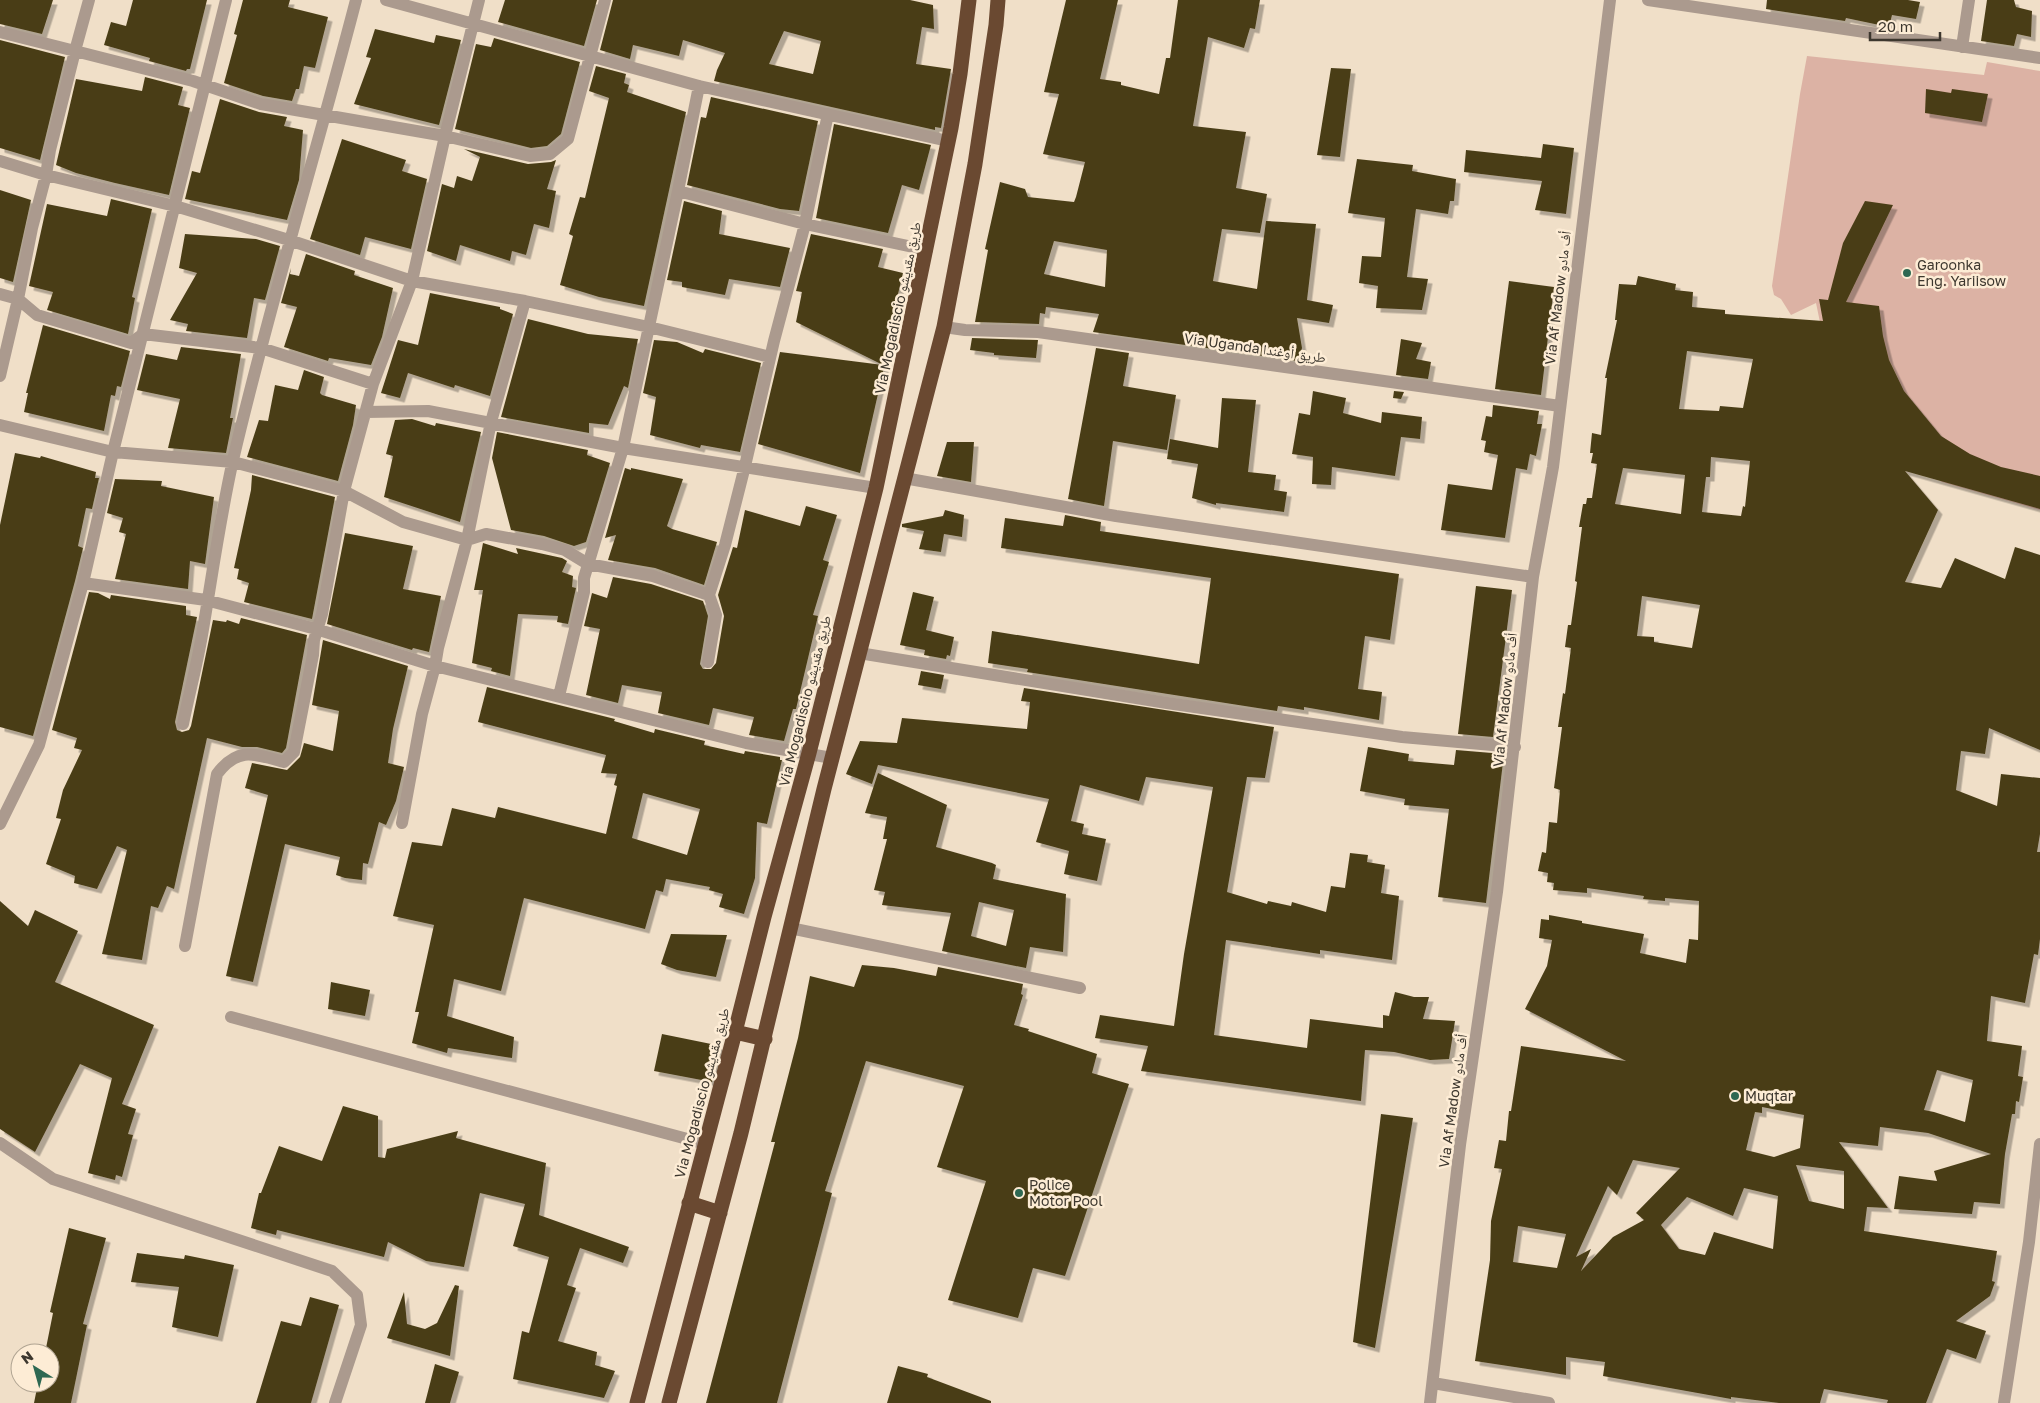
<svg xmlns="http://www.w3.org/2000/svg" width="2040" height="1403" viewBox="0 0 2040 1403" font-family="'Golos Text','Noto Naskh Arabic',sans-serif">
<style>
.green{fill:#dcb2a4}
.building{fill:#4a3e18;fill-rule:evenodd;filter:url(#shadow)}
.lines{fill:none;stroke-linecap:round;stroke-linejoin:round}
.minor{stroke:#ab9a8e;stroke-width:12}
.highway{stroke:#6a4931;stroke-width:15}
.poi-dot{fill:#2e6852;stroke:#fdecd5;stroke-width:2}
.labels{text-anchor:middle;stroke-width:5;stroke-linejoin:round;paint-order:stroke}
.poi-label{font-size:14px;fill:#3d372e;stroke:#fdecd5;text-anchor:start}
.street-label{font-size:14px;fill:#3d372e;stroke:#fdecd5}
</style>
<defs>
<filter id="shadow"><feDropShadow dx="4.5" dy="4.5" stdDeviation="0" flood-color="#0004"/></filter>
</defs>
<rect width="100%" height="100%" fill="#f0dfc8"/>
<path class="green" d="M1807,56L1984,75L1987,62L2040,71V510L1942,482L1933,476L1827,356L1816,303L1791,315L1781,299L1774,295L1772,286L1800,94Z"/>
<path class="building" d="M0,0H53L42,34L0,24Z
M133,0H207L190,69H187L186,71L149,61L150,58L104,45L111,22L126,26Z
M243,0H290L288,7L328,17L315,68L304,66L299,89H296L292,101L263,96L224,83L237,35L234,34Z
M505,0H597L584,46L498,22Z
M613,0H910L933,5L934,29L922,27L916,64L951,69L941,128L935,127V130L714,81L717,70L725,53L683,40L679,56L633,45L630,59L600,50ZM784,31L821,41L813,74L769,64Z
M1066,0H1118L1100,79L1121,82V85L1159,94L1166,58H1170L1178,0H1260L1255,29L1250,28L1244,48L1208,37L1193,126L1246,132L1236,188L1267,194L1260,233L1222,229L1213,281L1257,289L1266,221L1316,224L1307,300L1333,305L1329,323L1297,318L1302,348L1298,361L1093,332L1099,314L1046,307L1045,314L1040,313L1039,324L975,322L988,250L985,249L1000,182L1025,189L1028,197L1074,202L1076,197L1085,162L1043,154L1059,94L1044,92ZM1054,241L1107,250L1105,287L1044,274Z
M1767,0H1908L1920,2L1916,19L1892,15L1889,27L1846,18L1845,21L1766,9Z
M1987,0H2014L2016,7L2032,11L2031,37L2017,34L2014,46L1981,41Z
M375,29L434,43L436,35L461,40L439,125L354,104L371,58L366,57Z
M494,38L580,62L561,134L547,146L531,148L455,129L476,44L491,47Z
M0,40L65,57L40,160L0,148Z
M596,66L626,74L624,83L629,85L627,92L686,112L644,306L599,297L560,285L573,236L569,234L580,197L585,198L609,98L589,91Z
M1331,68L1351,69L1340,157L1317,155Z
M145,77L183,87L178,105L190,108L169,195L115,183L76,173L56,165L76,79L142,91Z
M1926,89L1951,93L1952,89L1988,94L1982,122L1925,113Z
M711,97L818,121L799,211L780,209L687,185L701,117L706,118Z
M220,99L259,112L287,117L284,126L303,130L299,180L287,220L185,199L192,171L200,173Z
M834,124L931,145L919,190L902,185L888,233L816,218Z
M342,139L406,160L402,171L427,179L411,249L365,237L360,255L310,239Z
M1543,144L1574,148L1566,214L1535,210L1542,181L1464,172L1466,150L1541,158Z
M464,149L528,164L551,162L556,160L547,189L556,191L549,228L534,224L526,255L512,251L510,261L460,245L456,261L427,251L442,184L454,188L457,176L472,181L480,157Z
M1357,159L1413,165L1412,171L1456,179L1454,201H1450L1448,214L1416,209L1407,277L1428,279L1422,310L1376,308L1378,286L1359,283L1362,256L1381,257L1385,218L1348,213Z
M0,190L31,200L13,282L0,278Z
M111,199L152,209L132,297L135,298L128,334L47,310L53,292L29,286L47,204L107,216Z
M684,201L722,211L719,234L790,248L780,287L729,279L725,295L682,287V282L667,280Z
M1865,201L1893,205L1846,302L1879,306L1883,336L1889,360L1904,391L1941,436L1970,454L2001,467L2040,476V509L1905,471L1938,510L1905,582L1941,588L1955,558L2005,579L2015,547L2040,555V750L1989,728L1985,754L1961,751L1956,790L1997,806L2001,774L2040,778V834L2037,852H2040V939L2038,955L2034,954L2025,1003L1991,996L1987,1041L2022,1046L2018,1076L2023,1077L2019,1102L2016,1101L2015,1114H2012L2005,1154L2000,1204L1974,1202L1972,1214L1894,1209L1899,1176L1937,1181L1934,1171L1991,1154L1928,1133L1880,1127L1878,1146L1839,1142L1888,1208L1867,1207L1864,1231L1997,1251L1992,1281L1995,1282L1990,1296L1956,1321L1986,1331L1976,1359L1947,1349L1926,1403H1887L1888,1400L1824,1389L1820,1403H1779L1731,1397V1399L1603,1376L1605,1362L1566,1357V1375L1475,1361L1490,1260L1491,1221L1502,1169L1494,1168L1499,1140L1506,1141L1509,1111H1511L1521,1046L1626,1061L1525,1009L1547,966L1552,940L1539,938L1541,919L1549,920V915L1582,921V923L1644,934L1640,953L1686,963L1689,939L1698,940L1699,901L1665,898V901L1643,899L1644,896L1587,888V893L1553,890L1554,883L1547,882L1548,873L1538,871L1542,852L1546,853L1549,822L1557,823L1560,790L1554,788L1562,727H1558L1563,693L1565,694L1571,648L1565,647L1568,625H1571L1577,582L1575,581L1582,527H1579L1583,504H1586L1587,498H1592L1597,464L1591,463L1593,453H1590L1592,433L1601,435L1607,378H1605L1617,320H1615L1619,284L1636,285L1638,276L1676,284L1675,290L1693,292L1692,307L1725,310V314L1823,321L1819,299L1828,300L1843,243ZM1687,351L1753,359L1743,408L1720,406L1719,411L1679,409ZM1711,457L1750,461L1745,507L1743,506L1741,516L1702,512L1706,477H1710ZM1623,468L1685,475L1681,514L1615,504ZM1642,596L1700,605L1692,648L1654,642V637L1637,636ZM1937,1070L1973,1080L1965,1122L1934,1112L1924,1110ZM1762,1107L1804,1115L1800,1148L1774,1157L1746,1150L1755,1112L1762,1113ZM1633,1160L1680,1168L1636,1213L1644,1220L1613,1237L1581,1271L1591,1249L1576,1257L1608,1186L1617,1195ZM1796,1165L1844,1171V1209L1809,1201ZM1744,1188L1778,1196L1773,1249L1714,1232L1705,1255L1679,1249L1661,1225L1687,1197L1733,1216ZM1518,1226L1566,1234L1557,1268L1513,1262Z
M185,234L256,239L280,246L265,300L254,298L247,338L186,331L188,324L170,320L197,273L179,268Z
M811,234L883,249L878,267L903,273L887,340L890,341L860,473L758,444L780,352L883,365L796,322L802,292L796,291Z
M306,254L355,271L354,275L393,288L382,337L371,365L329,358L328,361L284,347L297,307L281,303L291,268L290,274L299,276Z
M1509,281L1554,287L1541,395L1495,389Z
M430,293L500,307V309L513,314L490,396L455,385L454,388L408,373L400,398L381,393L398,340L418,345Z
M528,319L588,334L638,339L628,388L624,386L608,425L589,423V433L501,417Z
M43,325L130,351L121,387L117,386L115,396L111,395L104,431L24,412L28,393H26Z
M972,338L1038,340L1036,358L994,355V353L970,350Z
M1401,339L1422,343L1416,359L1431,362L1428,379L1396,375Z
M654,340L677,342L703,353L705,349L761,363L740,452L701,445L700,448L650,435L656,397L643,393Z
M181,347L241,354L230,418H233L226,453L168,448L180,399L137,390L146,354L177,360Z
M1096,348L1129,353L1123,386L1176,395L1167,450L1113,441L1104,506L1068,499Z
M304,370L324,377L320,393L322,395L356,405L353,425L338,481L247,457L259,420L268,421L275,385L298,390Z
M1313,391L1346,398L1343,413L1381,423L1382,412L1422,417L1420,439L1401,437L1395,476L1332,467L1331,485L1312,484L1313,457L1292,454L1299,413L1310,415Z
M1394,391L1404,392L1401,399L1393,398Z
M1222,398L1256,400L1248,472L1276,475L1274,490L1287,492L1284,512L1216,503V505L1192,498L1198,464L1167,459L1170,439L1218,448Z
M1493,405L1539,411L1537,424H1542L1536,456L1530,454L1527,470L1516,468L1505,538L1441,530L1448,484L1492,490L1498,455L1484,452L1486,441L1481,440L1486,416L1492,417Z
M412,419L435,426L436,423L481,432L460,522L384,497L393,456L386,454L395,420Z
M497,432L588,450L587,455L610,463L586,542L574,546L544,536L511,530L492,458Z
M947,442H974L971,482L937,476Z
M15,453L40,458L41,456L96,472L95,478H99L92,509L86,508L78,546L83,548L75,581L33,736L0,727V525Z
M625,468L631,470V468L683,479L667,526L672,529L717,542L704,585L655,568L608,560L616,535L605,538Z
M252,475L335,497L312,619L244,602L249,583L237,579L239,569L234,568L251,490Z
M115,479L162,481L161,486L214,497L205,564L190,561L188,589L115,579L126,534L119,532L123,518L107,513Z
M806,506L837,515L823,560L829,562L813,615L818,616L796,709H793L784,741L749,735L754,717L713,708L709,725L658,713L662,692L622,685L618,703L586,695L600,629L584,626L592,593L607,598L613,577L651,584L703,601L708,616L700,664L703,669H711L716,663L724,616L718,595L733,547L737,548L745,510L800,526Z
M945,510L964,515L962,537L944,534L941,552L919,549L924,531L902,527V524L943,516Z
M1065,515L1101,522L1100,531L1399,574L1390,640L1365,636L1358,689L1382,692L1379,720L1304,707V710L1278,706L1277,711L1027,672L1028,669L988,663L992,631L1199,664L1211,578L1001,548L1005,518L1063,526Z
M345,533L413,546L403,589L441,596L429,652L413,648L412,650L327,624Z
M483,543L518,554L516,548L562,558L567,561L562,572L573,576L572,587L576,588L568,624L557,622L558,616L518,614L510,676L491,671L492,668L472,663L483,590H474Z
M1476,586L1512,590L1493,737L1458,734Z
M89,592L98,593L110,599L111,595L186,606V615L197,617L175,722L177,730L182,732L189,730L191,726L213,620L226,622L227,620L239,624L241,618L307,635L286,748L282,753L257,747H242L207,738L174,889L167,886L158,908L151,906L142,960L102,954L127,850L117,846L97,889L74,883L75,876L46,864L61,819L56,818L63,790L82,750L74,748L77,738L52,730Z
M913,592L934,597L926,630L954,637L950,656L947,655L946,659L924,655L925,650L900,645Z
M323,640L408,666L393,729L388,763L404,767L396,801L386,825L379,822L368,864L363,863L362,880L345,878L336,875L340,857L285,844L253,982L226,976L268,795L245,788L252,763L287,770L300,757L304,743L333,751L339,711L312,705Z
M921,671L944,675L941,689L918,685Z
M487,687L615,719L614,721L654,733L655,729L705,741L704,745L744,754L745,751L780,757V760H782L767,824L757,822L755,878L744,914L719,907L723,894L709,890L710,887L666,879L663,892L656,890L645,929L524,898L501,991L454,979L447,1016L514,1037L512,1058L448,1048L447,1053L412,1043L419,1012H415L434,925L393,916L412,842L442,846L452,808L495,818L498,807L606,834L617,786L614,785L617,774L601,773L606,755L478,722ZM643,793L700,809L687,855L632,838Z
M1024,688L1274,727L1265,778L1247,777L1227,892L1267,904L1268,901L1291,906L1292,902L1326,912L1331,886L1345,888L1350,853L1368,855L1367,862L1385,865L1381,893L1399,896L1392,960L1320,950V954L1226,940L1214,1035L1307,1048L1310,1019L1383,1028V1015L1389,1016L1395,992L1414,997H1429L1423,1019L1455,1021L1449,1059L1430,1060L1394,1052L1365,1050L1361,1101L1141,1071L1148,1046L1095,1038L1100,1015L1174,1026L1184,954L1213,787L1146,777L1139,801L1080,785L1071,821L1084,824L1082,834L1106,839L1097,881L1064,874L1069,851L1036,842L1049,799L878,765L872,784L846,774L860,741L897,743L902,718L1027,729L1030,702L1021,701Z
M1368,747L1409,754L1408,761L1454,765L1456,750L1504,754L1486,903L1438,897L1449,809L1404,805L1405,799L1360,791Z
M878,773L947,805L936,847L992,863L996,865L993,879L1066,894L1063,952L1030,947L1026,968L942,951L951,913L882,905L885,892L874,890L887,839H883L887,817L865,813ZM979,902L1014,910L1006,946L971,936Z
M0,901L28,926L35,910L78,931L55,982L154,1025L122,1104L136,1109L128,1134L133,1135L122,1177L116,1175L115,1180L88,1173L112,1078L80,1064L35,1152L0,1129Z
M671,934L727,935L716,977L677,970L661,964Z
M862,965L894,968L936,976L938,967L1023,984L1021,994L1023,995L1014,1025L1029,1029L1028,1031L1097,1054L1092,1073L1129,1084L1065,1276L1033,1268L1018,1318L948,1300L986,1181L937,1167L964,1086L866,1061L825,1191L832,1193L777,1403H706L775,1142H771L798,1038L810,976L854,987Z
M331,982L370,990L365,1016L328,1009Z
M662,1034L721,1046L712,1082L654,1071Z
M343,1106L378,1116V1157L385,1158L387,1149L458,1131L456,1138L546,1163L539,1215L629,1247L623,1263L580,1248L567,1285L576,1288L558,1341L597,1352L595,1365L615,1371L604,1398L513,1379L522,1331L529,1333L549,1257L513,1246L525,1204L480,1193L464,1267L426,1261L388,1242L384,1257L277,1230L276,1235L251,1228L259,1193H261L279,1146L322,1161Z
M1381,1114L1413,1118L1375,1348L1353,1342Z
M69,1228L106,1238L83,1324L87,1325L71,1403H34L38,1383H50V1353H45L53,1313L50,1312Z
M137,1253L184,1259L185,1255L234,1265L218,1337L172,1327L179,1287L131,1282Z
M455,1285L459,1286L450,1356L387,1338L404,1292L407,1324L425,1329L437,1323Z
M310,1297L339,1305L311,1403H256L281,1321L301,1326Z
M435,1364L459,1372L450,1403H425Z
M898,1366L928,1374L927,1377L991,1401V1403H887Z"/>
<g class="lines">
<path class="minor" d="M386,0L699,86L948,141
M1648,0L2040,58
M0,32L75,51L89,0
M1962,47L1969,0
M0,161L46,175L175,206L289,240L412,281L525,301L649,327L770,357
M678,191L805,224L927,250
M0,294L18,299L37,315L131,343L143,334L261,348L373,384
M944,327L965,330L1038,332L1560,406
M0,376L18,299L32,228L46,175L50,150L75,51L193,81L261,104L445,136L530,156L550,154L568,139L605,0
M366,412L428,411L623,448L876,488
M0,425L113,452L233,462L344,491L403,522L467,540L486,534L542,544L565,550L588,564L653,576L709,595
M904,478L1116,516L1533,577
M83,583L206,600L316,629L435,666L746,743L832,758
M859,653L1167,703L1402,737L1515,747
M708,662L716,615L709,595L725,545L745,466L774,341L805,224L828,114
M559,696L584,592V578L623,448L678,191L699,86
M183,724C189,694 197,665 202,635C212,577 220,518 233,460C269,306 316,154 356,0
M402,823L422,714L435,666L438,648L467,540L491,422L525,301
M0,824L39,745L83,583L113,452L226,0
M790,928L1080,988
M185,946L217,774C238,746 255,754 284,762L294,752L313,655L314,640L322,614L344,491L373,384L412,281L445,136L479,0
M231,1017L706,1144
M0,1143L53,1179L332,1271L357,1295L361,1325L335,1403
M1433,1383L1549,1403
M1430,1403L1460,1145L1497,892L1533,577L1553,467L1610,0
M2004,1403L2029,1242L2040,1144"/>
<path class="highway" d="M735,1032L765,1039
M689,1203L720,1213
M637,1403L735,1032L764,917L809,753L876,488L951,128L960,74L969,0
M669,1403L741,1133L824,789L944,327L975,164L996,25L998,0"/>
</g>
<g class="poi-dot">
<circle cx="1907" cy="273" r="5"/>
<circle cx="1735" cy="1096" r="5"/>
<circle cx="1019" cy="1193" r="5"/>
</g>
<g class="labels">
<g class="poi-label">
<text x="1917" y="270">Garoonka<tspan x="1917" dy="16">Eng. Yariisow</tspan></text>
<text x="1745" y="1101">Muqtar</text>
<text x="1029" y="1190">Police<tspan x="1029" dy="16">Motor Pool</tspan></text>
</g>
<g class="street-label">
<text transform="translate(1558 298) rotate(-83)" y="5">Via Af Madow أف مادو</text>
<text transform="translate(898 308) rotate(-78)" y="5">Via Mogadiscio طريق مقديشو</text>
<text transform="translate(1255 348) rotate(8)" y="5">Via Uganda طريق أوغندا</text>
<text transform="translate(1505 700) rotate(-84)" y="5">Via Af Madow أف مادو</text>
<text transform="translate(805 701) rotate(-76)" y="5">Via Mogadiscio طريق مقديشو</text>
<text transform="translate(702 1093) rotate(-75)" y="5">Via Mogadiscio طريق مقديشو</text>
<text transform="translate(1453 1101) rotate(-82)" y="5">Via Af Madow أف مادو</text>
</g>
</g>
<g transform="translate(35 1368) rotate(323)"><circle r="24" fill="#fdecd5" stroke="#b0a492"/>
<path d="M0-4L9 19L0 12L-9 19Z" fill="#2e6852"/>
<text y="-8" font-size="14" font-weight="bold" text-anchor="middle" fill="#3d372e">N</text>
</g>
<path d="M1870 32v8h70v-8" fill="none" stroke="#3d372e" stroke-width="2.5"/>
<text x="1878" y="32" font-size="15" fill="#3d372e" stroke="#fdecd5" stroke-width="4" paint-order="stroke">20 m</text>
</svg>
